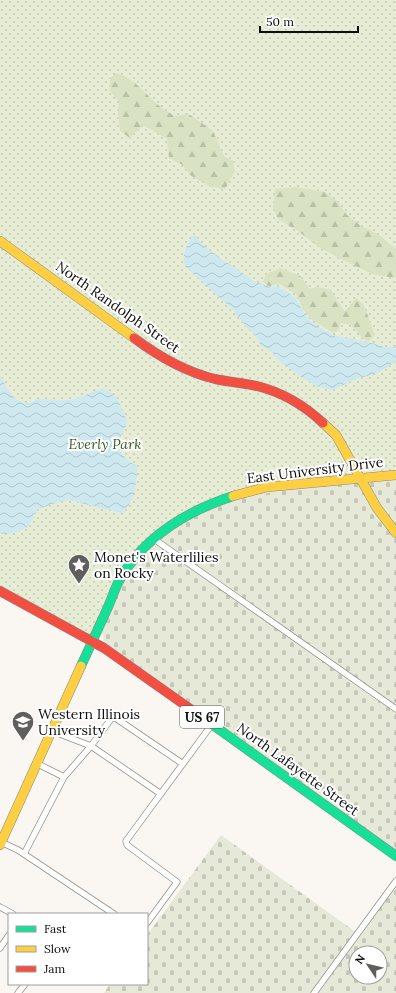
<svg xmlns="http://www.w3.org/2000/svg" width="396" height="993" viewBox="0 0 396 993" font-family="Lora,serif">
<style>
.green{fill:url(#green-dots)}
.forest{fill:url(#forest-firs)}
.cemetery{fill:url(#cemetery-stones);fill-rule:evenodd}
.water{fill:url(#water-waves)}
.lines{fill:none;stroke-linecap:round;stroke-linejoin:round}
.lane-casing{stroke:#949290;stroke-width:7}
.fast-casing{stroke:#8a8987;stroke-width:10}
.slow-casing{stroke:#8a8987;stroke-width:10}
.jam-casing{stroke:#8a8987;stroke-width:10}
.lane{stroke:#fefefd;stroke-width:5.5}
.fast{stroke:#16e098;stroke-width:9}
.slow{stroke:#ffcf43;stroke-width:9}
.jam{stroke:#f24e42;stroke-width:9}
.labels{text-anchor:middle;stroke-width:4;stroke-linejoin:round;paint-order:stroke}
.shield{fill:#fff;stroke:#565656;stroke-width:1}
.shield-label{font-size:13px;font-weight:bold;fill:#0d0d0d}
.street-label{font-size:14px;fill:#0d0d0d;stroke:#fff}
.park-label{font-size:14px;font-style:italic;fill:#3a5d25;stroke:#fff}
.poi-label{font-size:14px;fill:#0d0d0d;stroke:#fff;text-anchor:start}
</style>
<defs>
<pattern id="green-dots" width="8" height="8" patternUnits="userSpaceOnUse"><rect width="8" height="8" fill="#e7ecd5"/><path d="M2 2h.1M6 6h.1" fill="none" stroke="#c5c9b6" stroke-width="1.8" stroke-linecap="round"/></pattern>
<pattern id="forest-firs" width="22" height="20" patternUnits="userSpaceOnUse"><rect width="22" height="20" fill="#d9e3c4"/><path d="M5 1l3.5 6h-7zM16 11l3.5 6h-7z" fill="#b9c2a7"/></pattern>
<pattern id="cemetery-stones" width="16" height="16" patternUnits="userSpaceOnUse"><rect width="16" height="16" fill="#e7e9d8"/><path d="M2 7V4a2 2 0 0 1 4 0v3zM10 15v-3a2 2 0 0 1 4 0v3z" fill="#c5c7b8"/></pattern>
<pattern id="water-waves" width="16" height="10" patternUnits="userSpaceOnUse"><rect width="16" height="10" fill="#cde9ef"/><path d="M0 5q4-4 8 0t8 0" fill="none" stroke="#afc7cc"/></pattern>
</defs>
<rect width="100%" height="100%" fill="#faf7f2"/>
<path class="green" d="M0,0H396V475L92,640L0,591Z"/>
<path class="forest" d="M117,73L134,82L158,105L174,116L189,114L213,131L224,156L233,161L235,171L225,189L212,187L198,180L190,175L183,165L169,158L167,139L143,125L130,138L120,131L118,114L119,102L110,91V78Z
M295,187L324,192L336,200L347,215L361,226L378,234L396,249V278L375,275L351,264L320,248L298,231L278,219L273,208L275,189Z
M280,268L300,276L310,289L317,287L330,289C336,296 339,305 345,311L356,298L364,305L375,335L369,341L363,339L351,325L340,323L339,331L333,333L311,319L303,309L296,294L280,284L268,286L263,282L266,274Z"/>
<path class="cemetery" d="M396,475V856L104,648L102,620L134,559L219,500Z
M221,835L357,933L396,881V993H104L110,984H147V935ZM356,953H380V977H356Z"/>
<path class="water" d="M192,236H196L201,243L213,253L256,282L270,287L278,286L295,297L306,316L313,323L324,330L336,336L369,342L384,347H396V360L390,366L375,374L359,378L333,390L318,387L303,378L278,360L269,350L261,346L256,336L248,329L231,308L186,267C180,258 187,244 192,236Z
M0,376C3,379 3,381 5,384C8,391 15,401 23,402C26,403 29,402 32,402C38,397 48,400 56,400C62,401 72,400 78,398C87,396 98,386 108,391C120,396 121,411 128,421C123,435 112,445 126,458C129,461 132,464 136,465L137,468C137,485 134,499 124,513H121L68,500L52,504L37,510C31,523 29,530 13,533C8,534 5,535 0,533Z"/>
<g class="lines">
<g class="lane-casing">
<path id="lane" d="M154,539L396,709
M52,731L91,746L111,719L114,717L183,764
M38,764L64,777L91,746L161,794
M3,843L18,850L114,914
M24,854L64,777
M0,907L13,914
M147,923L177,882L127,845L126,841L210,727
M0,948L9,935
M18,993L25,984
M314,993L396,881"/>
</g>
<g class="fast-casing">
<path id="fast" d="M81,666C90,646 99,627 108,607C112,598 115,588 120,579C145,536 187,511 233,496
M206,720L396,856"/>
</g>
<g class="slow-casing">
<path id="slow" d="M0,241L134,338
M323,423L336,435L377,508L396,533
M233,496L267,487L396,475
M0,845L81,666"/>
</g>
<g class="jam-casing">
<path id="jam" d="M134,338C158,356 186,372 215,379C229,382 243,383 257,386C281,392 305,406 323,423
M0,591L104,648L206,720"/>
</g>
<use href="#lane" class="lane"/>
<use href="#fast" class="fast"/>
<use href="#slow" class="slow"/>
<use href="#jam" class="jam"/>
</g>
<defs>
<g id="sight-pin" transform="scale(1.15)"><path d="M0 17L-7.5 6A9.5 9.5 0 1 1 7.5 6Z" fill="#605f5d" stroke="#fff"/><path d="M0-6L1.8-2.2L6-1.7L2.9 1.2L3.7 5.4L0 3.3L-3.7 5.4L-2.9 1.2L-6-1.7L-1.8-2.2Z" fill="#fff"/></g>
<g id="university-pin" transform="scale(1.15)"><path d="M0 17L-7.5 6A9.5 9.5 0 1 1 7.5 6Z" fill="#605f5d" stroke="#fff"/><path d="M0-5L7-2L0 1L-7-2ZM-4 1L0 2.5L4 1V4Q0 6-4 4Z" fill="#fff"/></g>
</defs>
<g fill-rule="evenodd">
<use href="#sight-pin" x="79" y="565"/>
<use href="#university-pin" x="23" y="722"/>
</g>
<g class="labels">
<rect class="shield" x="180" y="706" width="44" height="22" rx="3"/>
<g class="shield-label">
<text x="202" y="722">US 67</text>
</g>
<g class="street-label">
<text transform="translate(118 307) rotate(35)" y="5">North Randolph Street</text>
<text transform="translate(315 470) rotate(-7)" y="5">East University Drive</text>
<text transform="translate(298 769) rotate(36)" y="5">North Lafayette Street</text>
</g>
<g class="park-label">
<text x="105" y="449">Everly Park</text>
</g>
<g class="poi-label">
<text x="94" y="562">Monet's Waterlilies<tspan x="94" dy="16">on Rocky</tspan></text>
<text x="38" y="719">Western Illinois<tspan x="38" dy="16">University</tspan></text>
</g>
</g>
<rect x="8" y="913" width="140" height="72" fill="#ffffff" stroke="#9e9e9e"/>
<rect x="16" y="926" width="20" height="6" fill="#16e098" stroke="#9e9e9e"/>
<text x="44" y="933" font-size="12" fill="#0d0d0d">Fast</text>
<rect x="16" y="946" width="20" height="6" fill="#ffcf43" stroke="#9e9e9e"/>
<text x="44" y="953" font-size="12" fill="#0d0d0d">Slow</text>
<rect x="16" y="966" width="20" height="6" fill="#f24e42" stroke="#9e9e9e"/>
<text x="44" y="973" font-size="12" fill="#0d0d0d">Jam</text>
<g transform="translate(368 965) rotate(305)"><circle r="19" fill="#ffffff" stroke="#9e9e9e"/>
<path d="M0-3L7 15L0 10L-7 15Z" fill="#605f5d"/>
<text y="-6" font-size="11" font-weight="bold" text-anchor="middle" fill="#0d0d0d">N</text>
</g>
<path d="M260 26v6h98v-6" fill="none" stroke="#0d0d0d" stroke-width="2"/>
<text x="266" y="26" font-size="12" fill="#0d0d0d" stroke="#ffffff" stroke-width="3" paint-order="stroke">50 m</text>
</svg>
